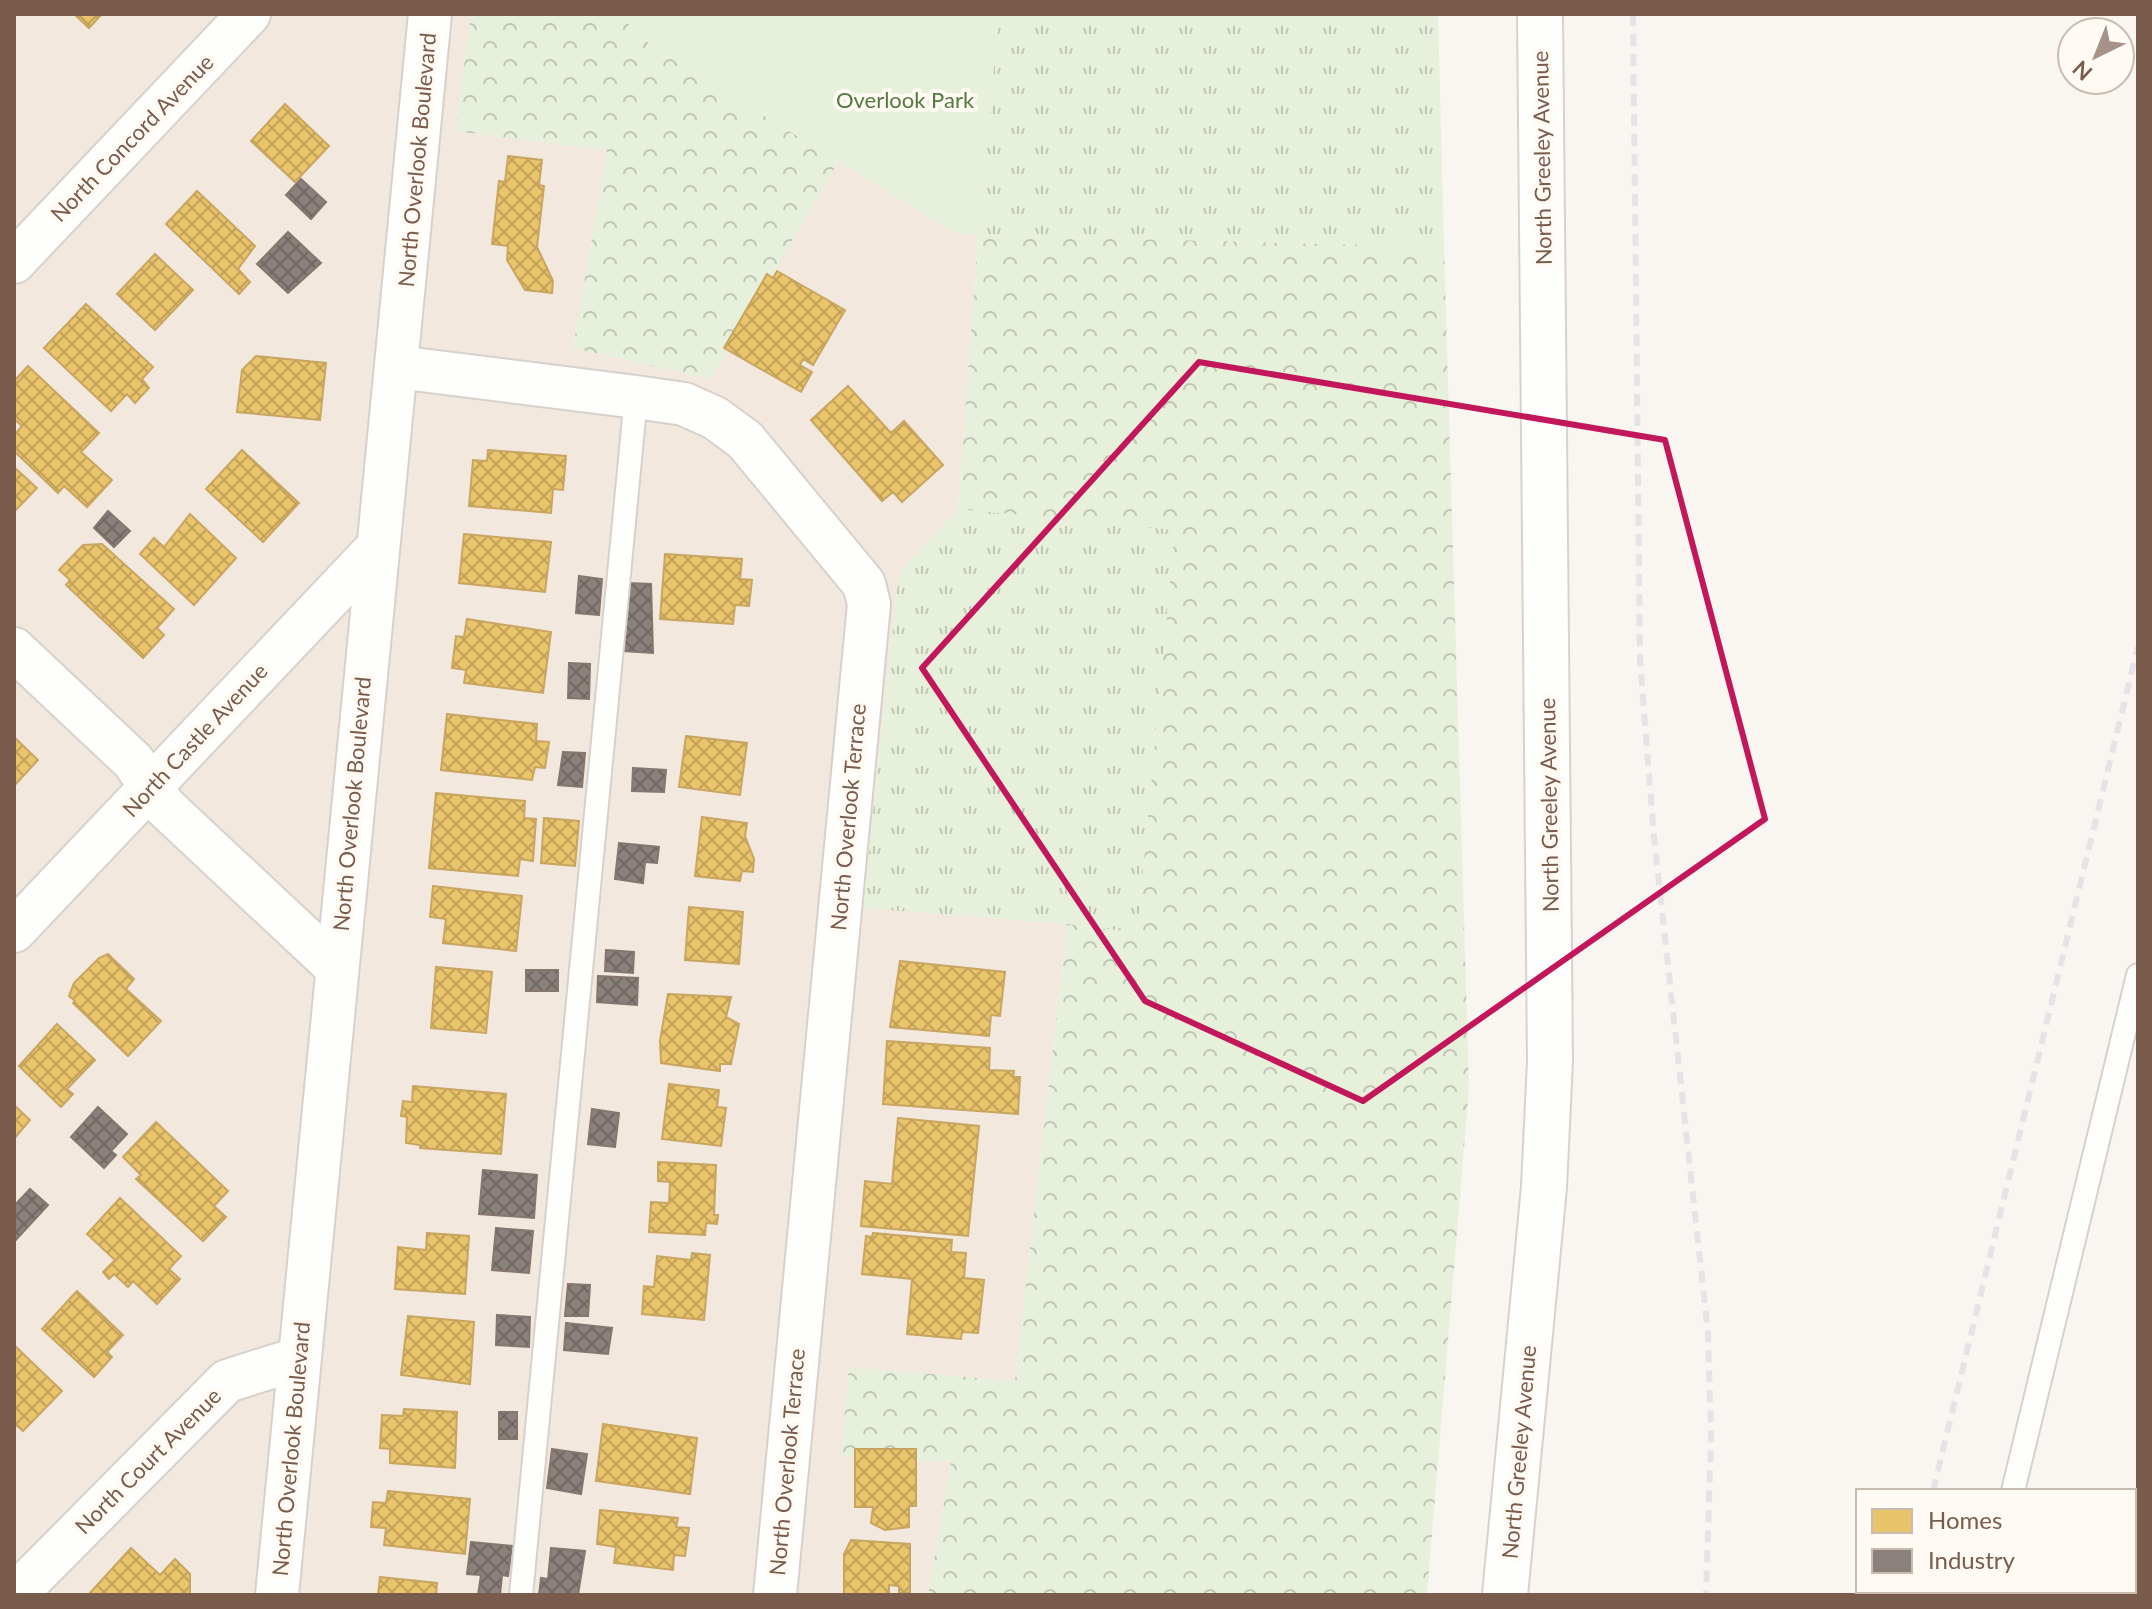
<svg xmlns="http://www.w3.org/2000/svg" width="2152" height="1609" viewBox="0 0 2152 1609" font-family="Lato,sans-serif">
<style>
.residential{fill:#f2e8de}
.grass{fill:url(#grass-tufts)}
.forest{fill:url(#forest-crowns)}
.green{fill:#e7f0db}
.homes{fill:url(#homes-cross-hatch);stroke:#c8a561;stroke-width:2}
.industry{fill:url(#industry-cross-hatch);stroke:#85766e;stroke-width:2}
.lines{fill:none;stroke-linecap:round;stroke-linejoin:round}
.service-casing{stroke:#d7d1cb;stroke-width:26}
.minor-casing{stroke:#d7d1cb;stroke-width:46}
.secondary-casing{stroke:#d9d2cb;stroke-width:48}
.service{stroke:#fefefd;stroke-width:22}
.minor{stroke:#fefefd;stroke-width:42}
.secondary{stroke:#fefefd;stroke-width:44}
.rail{stroke:#e6e3e7;stroke-width:6;stroke-dasharray:12 8;stroke-linecap:butt}
.marked{fill:none;stroke:#c2185b;stroke-width:6;stroke-linejoin:round}
.labels{text-anchor:middle;stroke-width:8;stroke-linejoin:round;paint-order:stroke}
.park-label{font-size:22px;fill:#537a41;stroke:#fffaf3}
.street-label{font-size:22px;fill:#7a5c4d;stroke:#fffaf3}
</style>
<defs>
<pattern id="grass-tufts" width="24" height="20" patternUnits="userSpaceOnUse" patternTransform="scale(2)"><rect width="24" height="20" fill="#e7f0db"/><path d="M3 7l-1-3M5 7V3M7 7l1-3M15 17l-1-3M17 17v-4M19 17l1-3" fill="none" stroke="#c0c6b4"/></pattern>
<pattern id="forest-crowns" width="20" height="18" patternUnits="userSpaceOnUse" patternTransform="scale(2)"><rect width="20" height="18" fill="#e7f0db"/><path d="M2 6a3 3 0 1 1 6 0M12 15a3 3 0 1 1 6 0" fill="none" stroke="#c0c6b4"/></pattern>
<pattern id="homes-cross-hatch" width="8" height="8" patternUnits="userSpaceOnUse" patternTransform="scale(2)"><rect width="8" height="8" fill="#e9c46a"/><path d="M0 0l8 8M0 8l8-8" fill="none" stroke="#c2a259"/></pattern>
<pattern id="industry-cross-hatch" width="8" height="8" patternUnits="userSpaceOnUse" patternTransform="scale(2)"><rect width="8" height="8" fill="#8a817c"/><path d="M0 0l8 8M0 8l8-8" fill="none" stroke="#716863"/></pattern>
</defs>
<rect width="100%" height="100%" fill="#f9f5f0"/>
<path class="residential" d="M14,14H471L455,131L608,150L573,347L711,379L839,161L954,233L978,235L958,509L899,573L863,907L1067,924L1015,1381L849,1368L951,1462L928,1595H14Z"/>
<path class="grass" d="M999,14H1438L1444,247L978,235Z
M958,509L1175,529L1137,933L1067,924L863,908L899,573Z"/>
<path class="forest" d="M471,14H618L654,48L839,161L711,379L573,348L607,150L455,131Z
M978,235L1444,247L1469,1088L1427,1595H928L951,1462L841,1455L849,1367L1015,1381L1067,924L1137,933L1175,530L958,509Z"/>
<path class="green" d="M618,14H999L978,235L954,233L654,48Z"/>
<path class="homes" d="M74,14H102L89,28Z
M285,104L329,146L295,182L251,141Z
M508,156L542,160L539,185L544,186L537,247L553,281L552,293L525,290L507,260L508,246L492,244L499,181L505,182Z
M197,191L255,246L238,269L250,282L239,294L166,224Z
M155,254L193,290L155,330L117,294Z
M777,271L845,310L813,365L803,359L800,365L812,372L801,392L724,348L767,274L773,278Z
M86,304L153,367L142,379L149,388L135,403L127,394L111,411L44,348Z
M256,356L326,363L320,420L237,412L242,370Z
M28,366L99,433L81,452L112,480L87,507L64,486L58,493L14,451V430L16,433L22,426L14,419V381Z
M848,386L891,433L904,421L943,465L902,502L893,492L882,501L811,420Z
M242,450L299,503L263,542L206,489Z
M488,450L566,456L563,490L553,489L551,513L469,506L473,460L487,461Z
M14,467L37,488L14,512Z
M190,514L236,558L194,605L140,554L154,538L164,547Z
M464,534L551,542L545,592L459,583Z
M102,544L174,609L157,628L164,635L143,658L66,585L70,580L59,570L83,545Z
M665,554L742,559L740,579L752,580L749,606L735,605L733,624L660,619Z
M467,619L551,632L543,693L464,683L466,670L452,668L456,636L464,637Z
M447,714L537,724L536,741L549,742L545,768L535,767L532,780L441,770Z
M686,736L747,743L740,795L679,787Z
M14,737L38,760L14,786Z
M436,793L525,801L524,818L536,819L533,861L520,859L518,876L429,868Z
M702,817L747,823L745,836L754,859L753,872L742,871L740,881L695,876Z
M544,818L579,821L575,866L541,863Z
M433,886L522,896L516,951L443,943L446,919L430,917Z
M689,907L743,912L739,964L685,960Z
M108,954L134,979L126,989L161,1021L128,1056L73,1003L75,1001L69,996L74,983L99,958Z
M900,961L1005,972L1000,1016L991,1015L989,1036L890,1027Z
M436,967L492,972L486,1033L431,1028Z
M668,994L731,997L726,1017L739,1024L731,1064H720V1071L661,1063L660,1041Z
M57,1024L95,1060L67,1089L73,1094L61,1107L19,1066Z
M887,1041L990,1048L989,1070L1014,1071L1013,1077H1020L1018,1114L883,1104Z
M669,1084L719,1090L717,1107L726,1108L721,1146L662,1139Z
M413,1086L506,1094L501,1154L420,1148V1145L406,1143L407,1117L401,1116L403,1101L412,1102Z
M14,1105L30,1120L14,1139Z
M898,1118L979,1126L968,1236L861,1226L865,1181L892,1184Z
M156,1122L228,1191L214,1206L226,1217L203,1241L136,1179L141,1175L123,1157Z
M658,1162L716,1165L714,1215H718L717,1224L706,1223L705,1235L649,1232L651,1202L669,1203L670,1182L658,1181Z
M120,1198L181,1256L169,1269L180,1279L157,1304L133,1281L128,1287L114,1274L109,1279L103,1272L115,1260L87,1234Z
M427,1233L469,1236L465,1294L395,1289L398,1247L426,1250Z
M873,1233L952,1240L951,1252L966,1253L964,1278L984,1280L978,1333L962,1332L961,1339L907,1334L912,1279L862,1274L866,1236L872,1237Z
M692,1253L710,1255L704,1320L642,1314L644,1286L654,1287L657,1256L691,1260Z
M77,1291L123,1335L107,1352L112,1357L94,1377L42,1329Z
M408,1316L474,1322L470,1384L401,1375Z
M14,1345L62,1391L23,1431L14,1423Z
M404,1409L457,1412L455,1468L390,1463V1449L380,1448L382,1415L403,1416Z
M603,1424L697,1438L690,1494L596,1481Z
M855,1449H916V1506H909V1527L885,1530L871,1523L873,1507H855Z
M388,1491L470,1499L465,1554L384,1545L386,1528L371,1527L373,1502L386,1503Z
M600,1510L678,1518L676,1527L689,1528L685,1556L674,1555L673,1570L614,1563L616,1547L597,1544Z
M851,1540L910,1544V1593H899V1586L889,1585V1595H844V1554Z
M131,1548L160,1575L175,1559L190,1574V1595H88Z
M380,1577L437,1583L436,1595H378Z"/>
<path class="industry" d="M301,179L326,202L311,219L286,195Z
M288,232L321,263L288,293L257,264Z
M108,511L130,531L114,547L94,528Z
M579,576L602,579L599,615L576,613Z
M627,583L651,584L653,653L624,651Z
M569,663L590,664L589,699L568,698Z
M563,752L585,753L582,787L558,785Z
M633,768L666,770L664,792L632,791Z
M619,843L659,847L657,863L645,862L643,883L615,879Z
M606,950L634,952L633,973L605,971Z
M526,970H558V991H526Z
M598,976L638,978L637,1005L597,1002Z
M98,1107L127,1134L111,1151L116,1155L104,1168L71,1137Z
M592,1109L619,1113L615,1147L588,1144Z
M483,1170L537,1175L534,1218L479,1214Z
M30,1189L48,1205L14,1242V1206Z
M496,1228L533,1231L529,1273L492,1270Z
M568,1284L590,1285L588,1316H565Z
M497,1315L530,1317L529,1347L496,1345Z
M566,1323L612,1328L608,1354L564,1350Z
M499,1412H517V1439H499Z
M552,1449L587,1454L581,1494L547,1488Z
M471,1542L512,1546L508,1576L502,1575L500,1595H478L481,1575L467,1574Z
M551,1548L585,1551L578,1595H539L541,1578L548,1579Z"/>
<g class="lines">
<g class="service-casing">
<path id="service" d="M2013,1491L2138,975
M521,1595L636,397
M1988,1595L1989,1591"/>
</g>
<g class="minor-casing">
<path id="minor" d="M14,262L249,14
M397,367L636,397L684,404L715,418L745,440L864,584L869,604L775,1595
M14,649L133,761L165,807L337,968
M14,931L376,549
M15,1595L227,1381L300,1358
M277,1595L430,14"/>
</g>
<g class="secondary-casing">
<path id="secondary" d="M1505,1595L1544,1187L1550,1061L1540,14"/>
</g>
<use href="#service" class="service"/>
<use href="#minor" class="minor"/>
<use href="#secondary" class="secondary"/>
<path class="rail" d="M1633,14L1640,660L1654,837L1708,1333L1711,1437L1706,1595
M1933,1491L2138,646
M1908,1595L1909,1591"/>
</g>
<path class="marked" d="M1199,362L1665,440L1765,819L1363,1101L1145,1001L922,668Z"/>
<g class="labels">
<g class="park-label">
<text x="905" y="108">Overlook Park</text>
</g>
<g class="street-label">
<text transform="translate(132 138) rotate(-46)" y="8">North Concord Avenue</text>
<text transform="translate(1542 158) rotate(-91)" y="8">North Greeley Avenue</text>
<text transform="translate(417 160) rotate(-85)" y="8">North Overlook Boulevard</text>
<text transform="translate(195 740) rotate(-47)" y="8">North Castle Avenue</text>
<text transform="translate(352 804) rotate(-85)" y="8">North Overlook Boulevard</text>
<text transform="translate(1549 805) rotate(-91)" y="8">North Greeley Avenue</text>
<text transform="translate(848 817) rotate(-85)" y="8">North Overlook Terrace</text>
<text transform="translate(291 1449) rotate(-85)" y="8">North Overlook Boulevard</text>
<text transform="translate(1519 1452) rotate(-85)" y="8">North Greeley Avenue</text>
<text transform="translate(148 1461) rotate(-45)" y="8">North Court Avenue</text>
<text transform="translate(787 1462) rotate(-85)" y="8">North Overlook Terrace</text>
</g>
</g>
<rect width="2152" height="1609" fill="none" stroke="#7a5c4d" stroke-width="32"/>
<rect x="1856" y="1489" width="280" height="104" fill="#fffaf3" stroke="#cabbb1" stroke-width="2"/>
<rect x="1872" y="1509" width="40" height="24" fill="#e9c46a" stroke="#cabbb1" stroke-width="2"/>
<text x="1928" y="1529" font-size="24" fill="#7a5c4d">Homes</text>
<rect x="1872" y="1549" width="40" height="24" fill="#8a817c" stroke="#cabbb1" stroke-width="2"/>
<text x="1928" y="1569" font-size="24" fill="#7a5c4d">Industry</text>
<g transform="translate(2096 56) rotate(223)"><circle r="38" fill="#fffaf3" stroke="#cabbb1" stroke-width="2"/>
<path d="M0-6L14 30L0 20L-14 30Z" fill="#a69286"/>
<text y="-12" font-size="22" font-weight="bold" text-anchor="middle" fill="#7a5c4d">N</text>
</g>
</svg>
